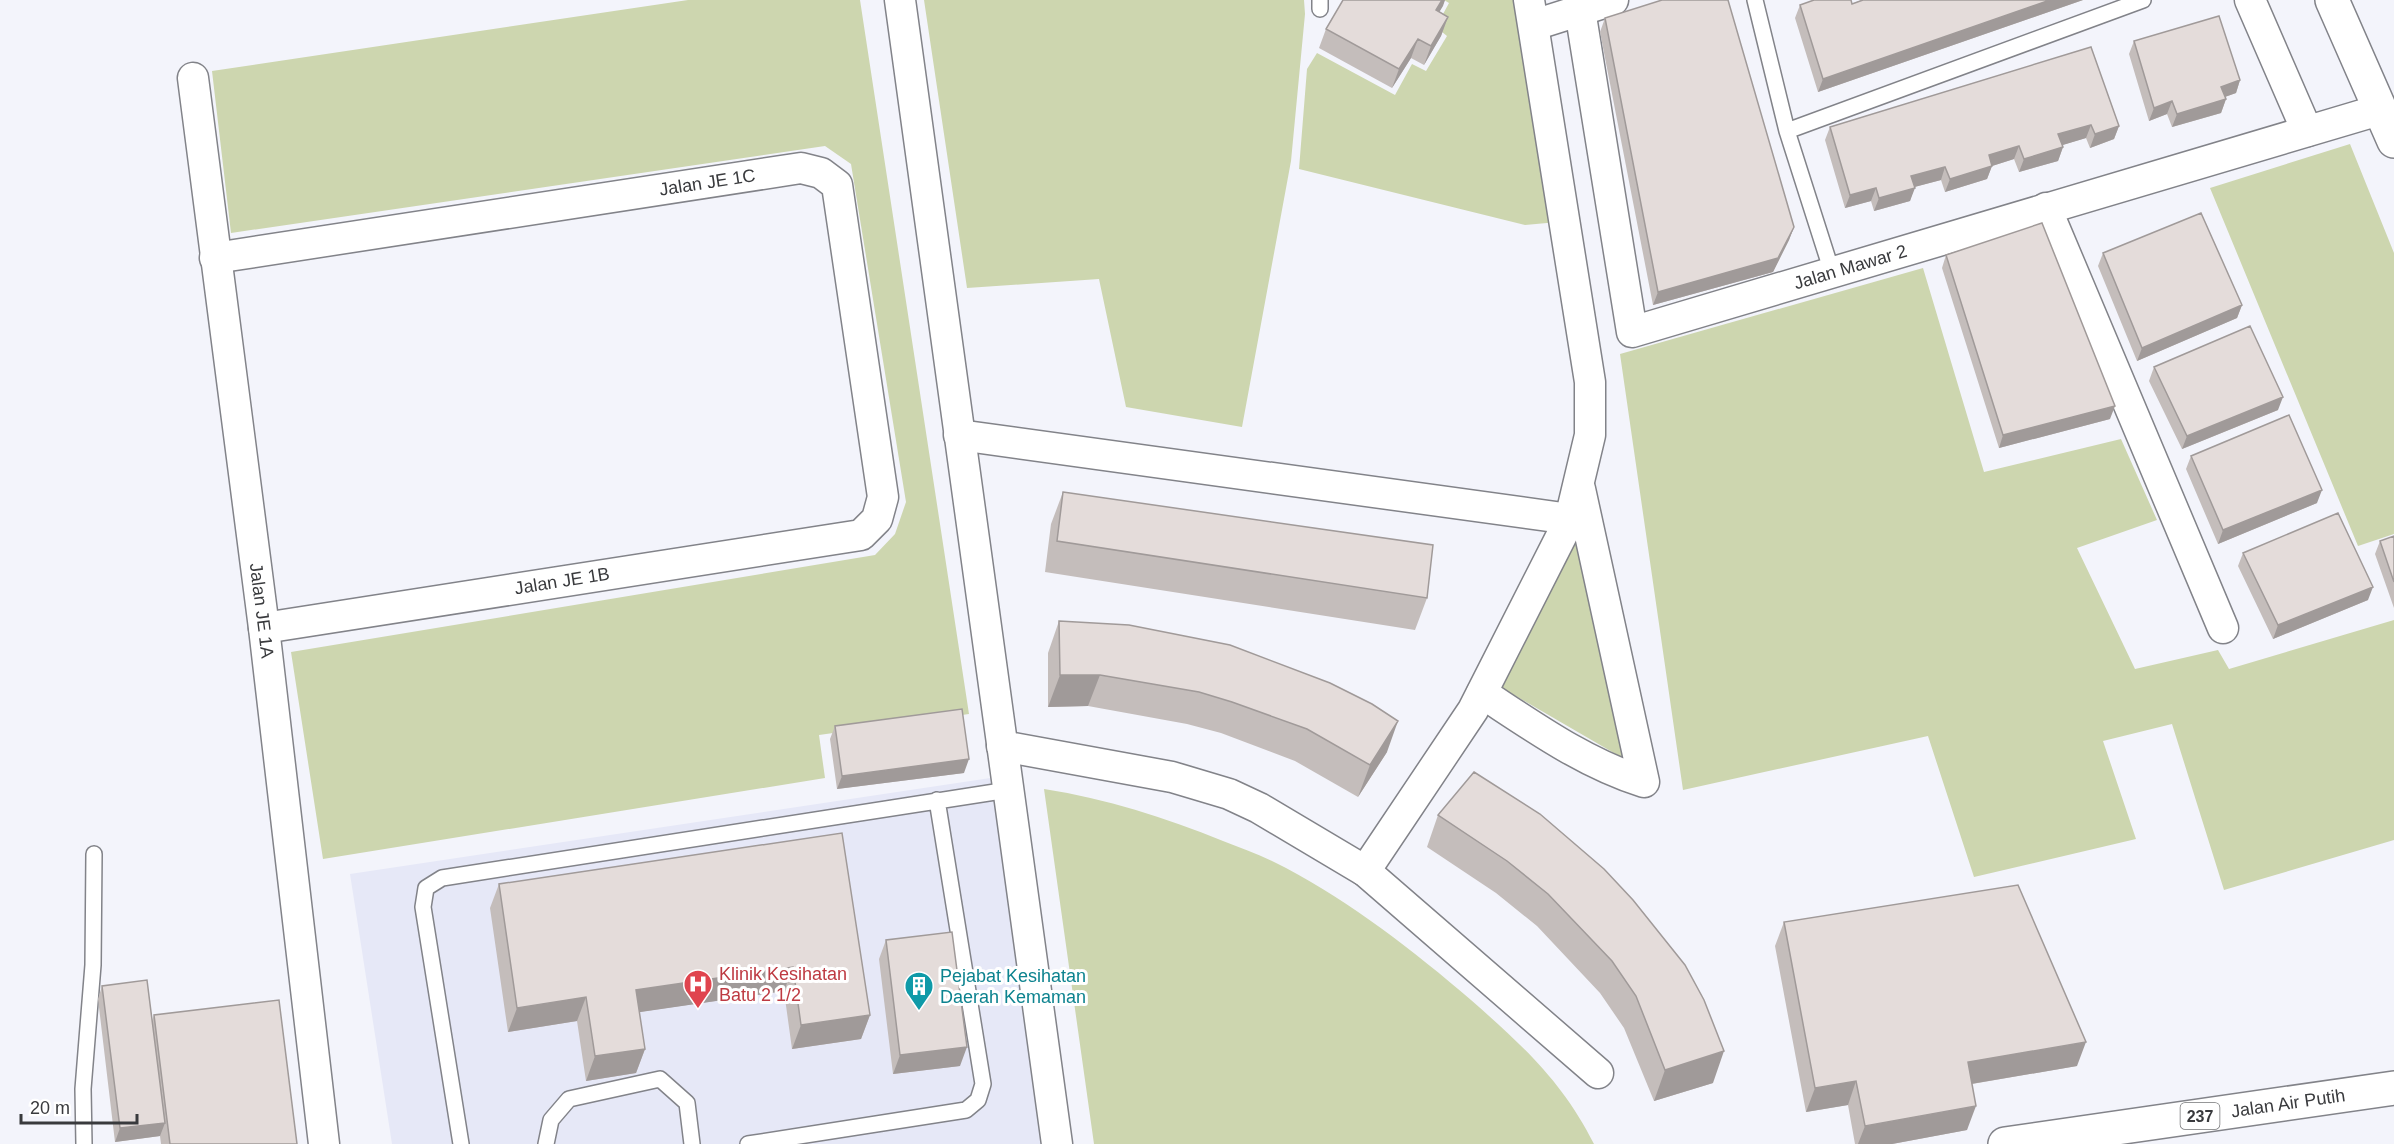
<svg xmlns="http://www.w3.org/2000/svg" width="2394" height="1144" viewBox="0 0 2394 1144" font-family="Helvetica,sans-serif">
<style>
.built{fill:#e6e8f7}
.green{fill:#cdd6af}
.lines{fill:none;stroke-linecap:round;stroke-linejoin:round}
.lane-casing{stroke:#828389;stroke-width:18}
.street-casing{stroke:#828389;stroke-width:33}
.secondary-casing{stroke:#828389;stroke-width:36}
.primary-casing{stroke:#828389;stroke-width:36}
.lane{stroke:#fff;stroke-width:15}
.street{stroke:#fff;stroke-width:30}
.secondary{stroke:#fff;stroke-width:33}
.primary{stroke:#fff;stroke-width:33}
.wall{fill:#c4bdbb}
.shaded-wall{fill:#a09a99}
.building{fill:#e4dcda;stroke:#a09a99;stroke-width:1.5}
.labels{text-anchor:middle;stroke-width:6;stroke-linejoin:round;paint-order:stroke}
.shield{fill:#fff;stroke:#747577;stroke-width:1.5}
.shield-label{font-size:16px;font-weight:bold;fill:#393a3d}
.street-label{font-size:18px;fill:#393a3d;stroke:#fff}
.health-label{font-size:18px;fill:#be3a42;stroke:#fff;text-anchor:start}
.culture-label{font-size:18px;fill:#0d838f;stroke:#fff;text-anchor:start}
</style>
<rect width="100%" height="100%" fill="#f3f4fb"/>
<path class="built" d="M997,777L1042,1144H392L350,874Z"/>
<path class="green" d="M688,0H860L969,714L819,735L825,778L323,859L291,652L875,555L895,534L906,502L851,164L825,146L231,233L212,71Z
M924,0H1304L1305,14L1291,161L1242,427L1126,407L1099,279L967,288Z
M1444,0H1520L1558,222L1525,225L1299,169L1307,69L1317,53L1395,95L1412,64L1426,71L1447,36L1436,27L1449,3Z
M2350,144L2394,253V534L2358,546L2210,188Z
M1923,268L1984,472L2121,439L2157,520L2077,548L2135,669L2218,650L2229,669L2394,620V840L2224,890L2172,724L2103,741L2136,839L1974,877L1928,736L1683,790L1620,354Z
M1577,540L1626,760L1502,688Z
M1044,789C1107,799 1164,817 1223,841C1244,849 1266,857 1286,868C1352,903 1414,951 1471,1000C1523,1046 1562,1081 1594,1144H1094Z"/>
<g class="lines">
<g class="lane-casing">
<path id="lane" d="M1320,0V9
M1755,0L1787,131L1832,272
M1787,131L2143,0
M84,1144L83,1089L93,965L94,854
M461,1144L423,907L426,888L442,878L1008,790
M546,1144L551,1120L569,1099L660,1079L687,1103L692,1144
M748,1144L966,1110L978,1100L983,1084L937,800"/>
</g>
<g class="street-casing">
<g id="street">
<path d="M900,0L1057,1144"/>
<path d="M2250,0L2307,131"/>
<path id="s1" d="M1580,10L1632,332L2379,110"/>
<path d="M1534,25L1613,0"/>
<path id="s2" d="M193,78L264,628L324,1144"/>
<path d="M2046,208L2223,628"/>
<path id="s3" d="M215,258L801,168L821,173L837,185L883,497L877,519L861,535L264,628"/>
<path d="M959,435L1570,519"/>
<path d="M1482,693C1534,727 1584,763 1644,782L1580,489"/>
<path d="M1002,746L1172,777L1229,794L1259,808L1365,871L1598,1073"/>
<path d="M1365,871L1473,710L1570,519L1590,435V382L1529,0"/>
</g>
</g>
<g class="secondary-casing">
<path id="secondary" d="M2332,0L2394,141"/>
</g>
<g class="primary-casing">
<g id="primary">
<path id="s4" d="M2005,1144L2394,1088"/>
</g>
</g>
<use href="#lane" class="lane"/>
<use href="#street" class="street"/>
<use href="#secondary" class="secondary"/>
<use href="#primary" class="primary"/>
</g>
<path class="wall" d="M1343,0H1445L1439,12L1448,17L1441,36L1424,65L1411,58L1392,88L1319,48L1326,29Z
M1861,0H2083L1818,92L1795,18L1800,5L1852,4Z
M1605,18L1794,227L1789,240L1773,272L1653,305L1600,32Z
M2134,41L2240,80L2236,93L2225,97L2226,99L2221,113L2172,127L2167,114L2149,121L2129,54Z
M2091,47L2119,126L2114,139L2090,148L2086,138L2062,145L2063,147L2058,161L2019,172L2014,159L1992,166L1987,179L1945,192L1941,180L1914,187L1910,201L1874,211L1871,201L1845,208L1825,140L1830,127Z
M2103,253L2242,305L2237,318L2137,361L2098,266Z
M1946,255L2110,419L1999,448L1942,268Z
M2154,367L2278,410L2182,449L2149,381Z
M2191,456L2317,503L2218,544L2186,469Z
M1063,492L1427,598L1415,630L1045,572L1051,524Z
M2394,536V608L2375,554L2380,541Z
M2243,553L2368,600L2273,639L2238,566Z
M1059,621L1387,752L1358,797L1295,761L1221,733L1187,724L1088,706L1048,707V653Z
M835,726L964,773L837,789L830,739Z
M1474,772L1713,1083L1654,1101L1624,1028L1600,993L1537,926L1496,893L1427,847L1438,815Z
M842,833L870,1015L861,1039L792,1049L784,991L639,1012L645,1049L636,1073L586,1081L577,1021L508,1032L490,908L499,884Z
M1784,922L2077,1066L1972,1084L1967,1130L1892,1144H1855L1848,1105L1806,1112L1775,946Z
M886,940L960,1066L893,1074L879,959Z
M102,986L152,1021L154,1015L297,1144H161L160,1136L115,1142L98,999Z"/>
<path class="shaded-wall" d="M1442,0H1445L1443,6L1429,29L1436,10Z
M2050,0H2083L1818,92L1823,79Z
M1448,17L1441,36L1424,65L1431,46Z
M1418,39L1411,58L1392,88L1399,69Z
M2240,80L2236,93L2216,100L2221,87Z
M2226,99L2221,113L2172,127L2177,114Z
M2172,101L2167,114L2149,121L2154,108Z
M2091,125L2086,138L2053,148L2058,134Z
M2119,126L2114,139L2090,148L2095,134Z
M2019,146L2014,159L1992,166L1987,179L1945,192L1950,179L1989,155Z
M2063,147L2058,161L2019,172L2024,159Z
M1945,167L1941,180L1907,189L1911,176Z
M1876,188L1871,201L1845,208L1850,195Z
M1915,188L1910,201L1874,211L1879,198Z
M1794,227L1789,240L1773,272L1653,305L1658,292Z
M2242,305L2237,318L2137,361L2142,348Z
M2283,397L2278,410L2182,449L2187,436Z
M2115,406L2110,419L1999,448L2003,435Z
M2322,490L2317,503L2218,544L2223,530Z
M2373,587L2368,600L2273,639L2278,625Z
M1060,675H1100L1088,706L1048,707Z
M1398,721L1387,752L1358,797L1370,765Z
M969,759L964,773L837,789L842,776Z
M793,967L784,991L627,1014L636,990Z
M586,997L577,1021L508,1032L517,1008Z
M870,1015L861,1039L792,1049L801,1025Z
M2086,1042L2077,1066L1959,1086L1968,1062Z
M967,1047L960,1066L893,1074L900,1055Z
M645,1049L636,1073L586,1081L595,1056Z
M1724,1051L1713,1083L1654,1101L1665,1070Z
M1856,1081L1848,1105L1806,1112L1815,1088Z
M1976,1106L1967,1130L1892,1144H1858L1865,1126Z
M165,1123L160,1136L115,1142L120,1128Z"/>
<path class="building" d="M1343,0H1442L1436,10L1448,17L1431,46L1418,39L1399,69L1326,29Z
M1662,0H1728L1794,227L1778,258L1658,292L1605,18Z
M1814,0H1851L1852,4L1863,0H2050L1823,79L1800,5Z
M2219,16L2240,80L2221,87L2226,99L2177,114L2172,101L2154,108L2134,41Z
M2091,47L2119,126L2095,134L2091,125L2058,134L2063,147L2024,159L2019,146L1989,155L1992,166L1950,179L1945,167L1911,176L1915,188L1879,198L1876,188L1850,195L1830,127Z
M2201,213L2242,305L2142,348L2103,253Z
M2042,223L2115,406L2003,435L1946,255Z
M2250,326L2283,397L2187,436L2154,367Z
M2289,415L2322,490L2223,530L2191,456Z
M1063,492L1433,545L1427,598L1057,541Z
M2338,513L2373,587L2278,625L2243,553Z
M2394,536V582L2380,541Z
M1059,621L1129,625L1230,645L1330,683L1372,704L1398,721L1370,765L1307,729L1232,702L1199,692L1100,675H1060Z
M962,709L969,759L842,776L835,726Z
M1474,772L1540,814L1604,869L1633,900L1685,965L1704,1000L1724,1051L1665,1070L1636,996L1612,961L1548,894L1507,861L1438,815Z
M842,833L870,1015L801,1025L793,967L636,990L645,1049L595,1056L586,997L517,1008L499,884Z
M2018,885L2086,1042L1968,1062L1976,1106L1865,1126L1856,1081L1815,1088L1784,922Z
M952,932L967,1047L900,1055L886,940Z
M147,980L165,1123L120,1128L102,986Z
M279,1000L297,1144H170L154,1015Z"/>
<defs>
<g id="hospital-pin" transform="scale(1.5)"><path d="M0 17L-7.5 6A9.5 9.5 0 1 1 7.5 6Z" fill="#e0444e" stroke="#fff"/><path d="M-5-5h3v3.5h4V-5h3V5h-3V1.5h-4V5h-3Z" fill="#fff"/></g>
<g id="building-pin" transform="scale(1.5)"><path d="M0 17L-7.5 6A9.5 9.5 0 1 1 7.5 6Z" fill="#0f9aa8" stroke="#fff"/><path d="M-4-6H4V6H1V3H-1V6H-4ZM-2.5-4.3h1.7v1.8h-1.7ZM.8-4.3h1.7v1.8H.8ZM-2.5-1h1.7V.8h-1.7ZM.8-1h1.7V.8H.8Z" fill="#fff"/></g>
</defs>
<g fill-rule="evenodd">
<use href="#hospital-pin" x="698" y="984"/>
<use href="#building-pin" x="919" y="986"/>
</g>
<g class="labels">
<rect class="shield" x="2180.5" y="1103" width="39" height="26" rx="4.5"/>
<g class="shield-label">
<text x="2200" y="1122">237</text>
</g>
<g class="street-label">
<text dy="6" stroke="none"><textPath href="#s3" startOffset="498">Jalan JE 1C</textPath></text>
<text dy="6" stroke="none"><textPath href="#s1" startOffset="554">Jalan Mawar 2</textPath></text>
<text transform="translate(562 581) rotate(-9)" y="6">Jalan JE 1B</text>
<text dy="6" stroke="none"><textPath href="#s2" startOffset="537">Jalan JE 1A</textPath></text>
<text dy="6" stroke="none"><textPath href="#s4" startOffset="286">Jalan Air Putih</textPath></text>
</g>
<g class="health-label">
<text x="719" y="980">Klinik Kesihatan<tspan x="719" dy="21">Batu 2 1/2</tspan></text>
</g>
<g class="culture-label">
<text x="940" y="982">Pejabat Kesihatan<tspan x="940" dy="21">Daerah Kemaman</tspan></text>
</g>
</g>
<path d="M21 1114v9h116v-9" fill="none" stroke="#393a3d" stroke-width="3"/>
<text x="30" y="1114" font-size="18" fill="#393a3d" stroke="#ffffff" stroke-width="4.5" paint-order="stroke">20 m</text>
</svg>
